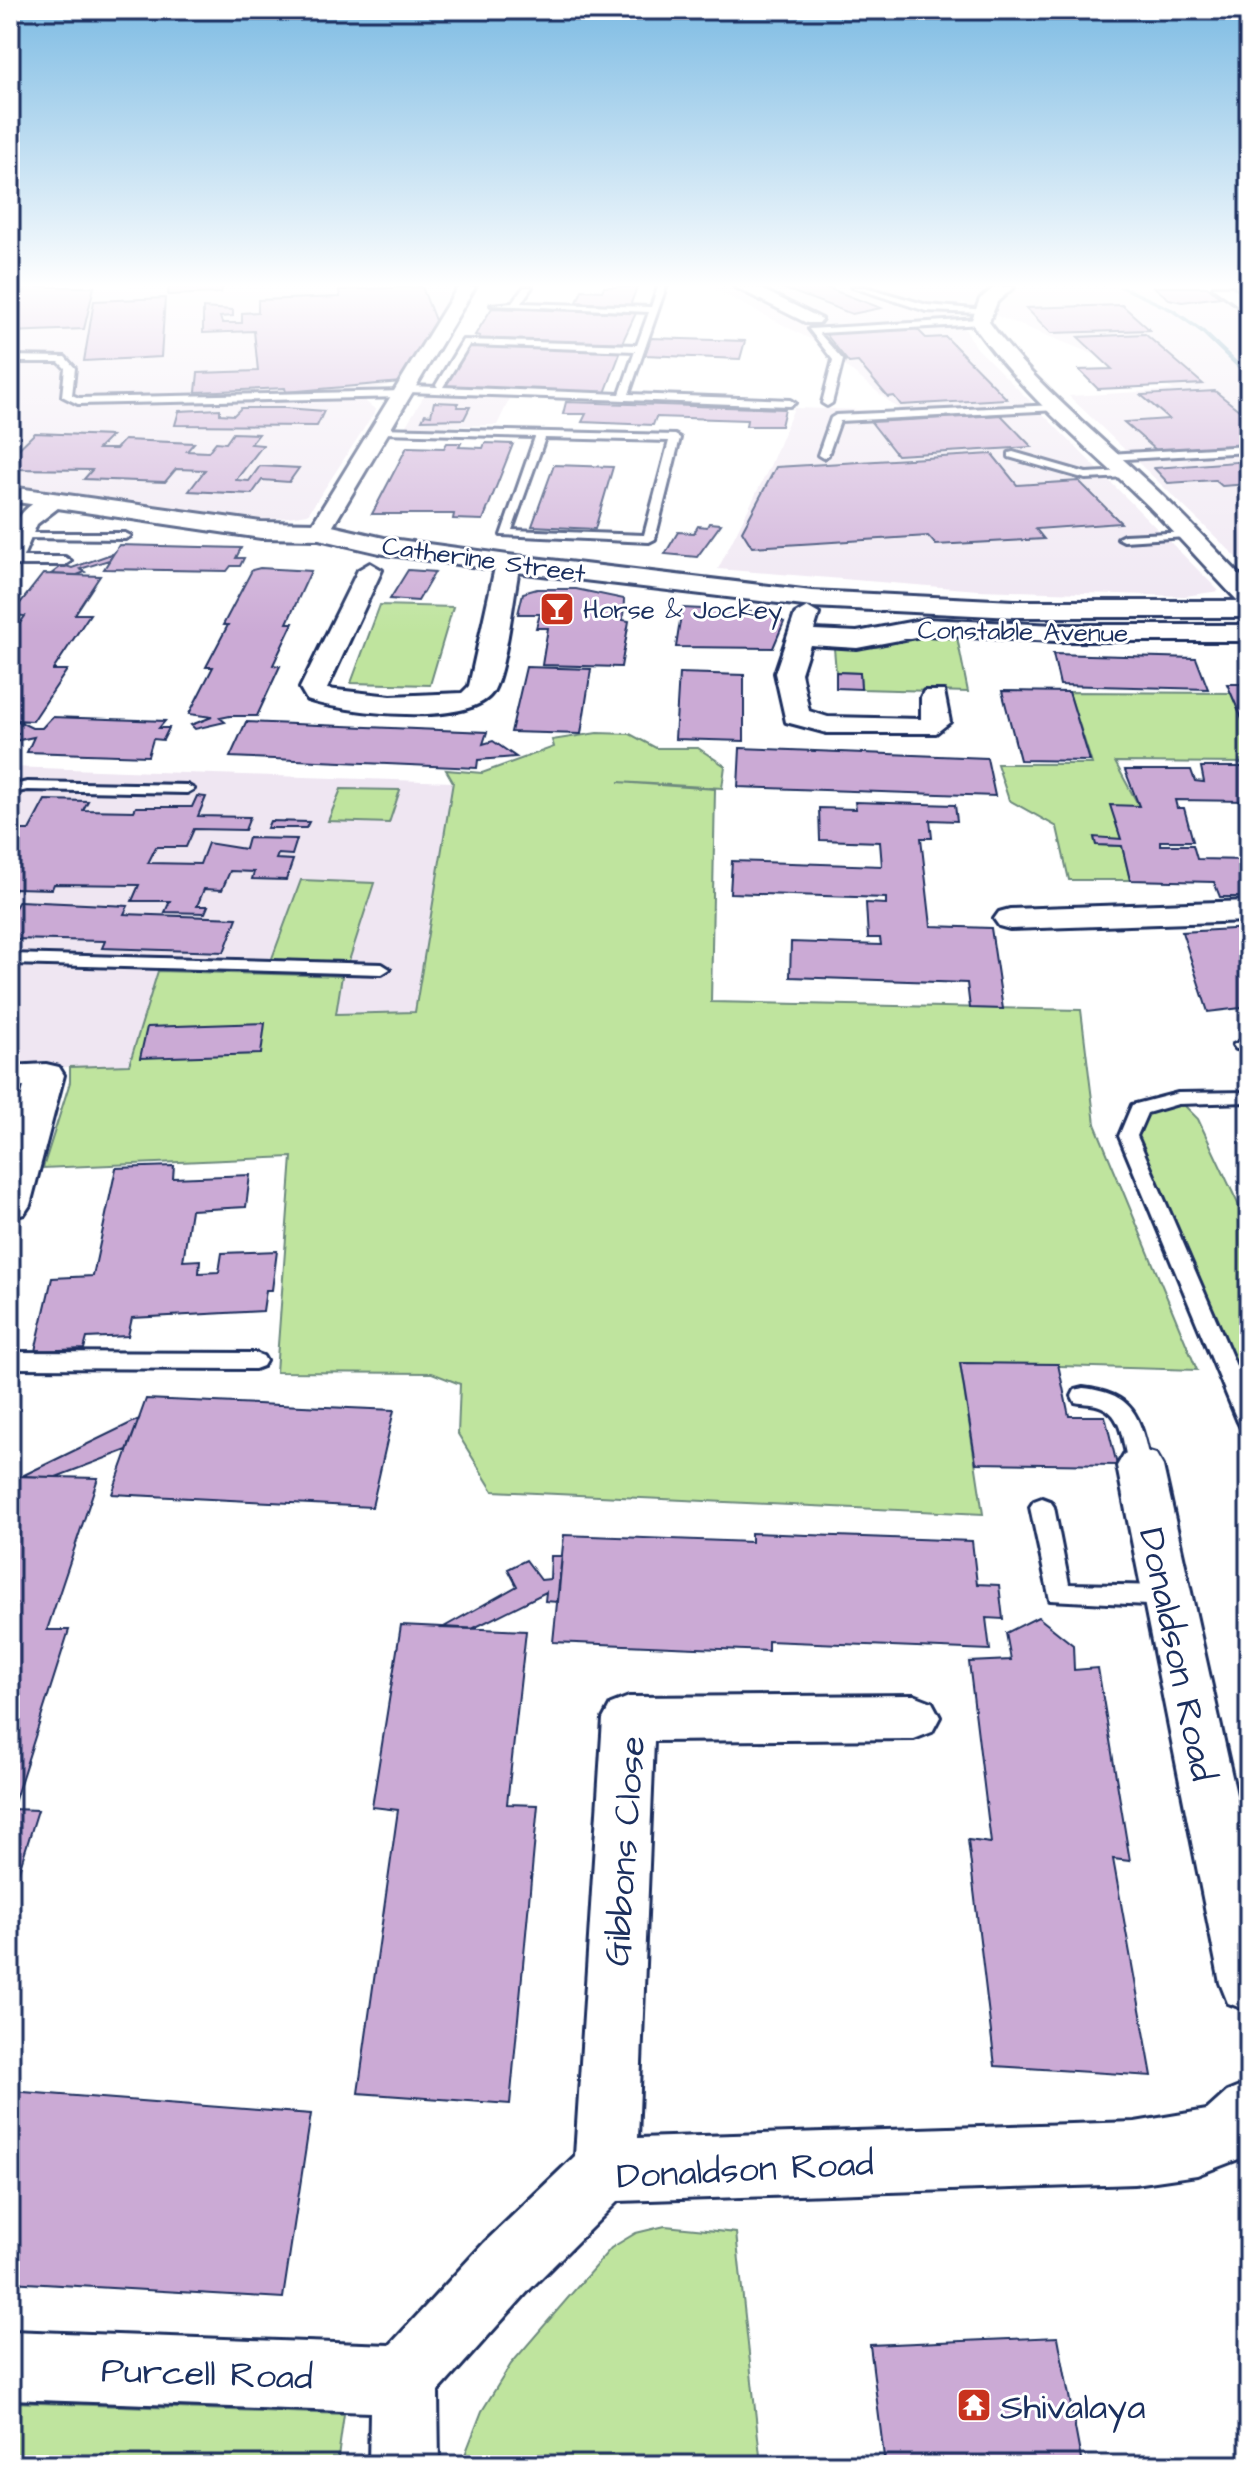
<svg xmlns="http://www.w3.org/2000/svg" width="1259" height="2475" viewBox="0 0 1259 2475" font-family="'Architects Daughter',sans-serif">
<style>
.built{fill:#efe6f2}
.green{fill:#bfe49e;stroke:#6d8a7e;stroke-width:2}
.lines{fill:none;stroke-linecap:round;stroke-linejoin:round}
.stream{fill:#558aa9;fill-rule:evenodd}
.building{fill:#cbaad5;stroke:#1b2f5e;stroke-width:2}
.lane-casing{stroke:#1b2f5e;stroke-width:6}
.street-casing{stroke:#1b2f5e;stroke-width:6}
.secondary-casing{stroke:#1b2f5e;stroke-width:6}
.lane{fill:#fff;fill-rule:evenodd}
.street{fill:#fff;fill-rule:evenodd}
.secondary{fill:#fff;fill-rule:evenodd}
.labels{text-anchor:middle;stroke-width:6;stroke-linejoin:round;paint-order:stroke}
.far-street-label{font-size:26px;fill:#1b2f5e;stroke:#fff}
.far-poi-label{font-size:26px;fill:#1b2f5e;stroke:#fff;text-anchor:start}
.near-street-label{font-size:36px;fill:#1b2f5e;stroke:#fff}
.near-poi-label{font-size:36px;fill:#1b2f5e;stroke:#fff;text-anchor:start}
</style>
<rect width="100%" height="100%" fill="#fff"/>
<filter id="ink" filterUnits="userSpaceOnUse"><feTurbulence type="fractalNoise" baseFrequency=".0125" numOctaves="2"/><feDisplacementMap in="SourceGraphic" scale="16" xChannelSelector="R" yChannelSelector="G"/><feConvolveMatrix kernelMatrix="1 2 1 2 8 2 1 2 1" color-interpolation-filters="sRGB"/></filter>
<g filter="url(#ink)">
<path class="built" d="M10,287H451L436,323L401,382L372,389L366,402L376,410L308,514L262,521L10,484Z
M710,287H1249V569L1069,396L1174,390L1146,375L962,302L957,317L977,348L1219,591L1185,596L978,590L718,569L770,466L794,408L901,411L814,341Z
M426,393L511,396L497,425L405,427Z
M10,767L453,782L415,1012L336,1014L342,977L130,1065L10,1069Z"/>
<path class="green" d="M380,605L453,607L430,685L351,683Z
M916,637H957L968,692L861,689L860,673L836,672L834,648L877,647Z
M1069,692L1231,693L1249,735V763L1115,762L1139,806H1111L1121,839L1094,838L1096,845L1122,846L1130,880H1069L1057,827L1009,800L997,764H1092Z
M597,733L630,734L656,748H698L725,766L722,788L618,782L715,789L711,1002L1081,1010L1095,1124L1197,1370L960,1363L983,1514L493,1491L458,1434L460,1384L432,1373L276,1372L292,1157L43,1168L70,1082V1067L129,1065L158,971L342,976L336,1014L415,1012L453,782L446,770L482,773L554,747L552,740Z
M341,789L400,790L389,823L328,821Z
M301,880L374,883L348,964L271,961Z
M1178,1099L1198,1119L1249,1227V1422L1131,1143L1139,1109Z
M665,2226L736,2233L761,2465H461L482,2411L511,2364L611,2248L636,2233Z
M10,2402L344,2414L337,2465H10Z"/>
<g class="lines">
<path class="stream" d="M1118,287H1126L1174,309L1204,330L1249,373V379L1200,332L1170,311Z"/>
</g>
<path class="building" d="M26,287H94L84,329L10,332Z
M169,287H222L221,293L168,295Z
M422,287L436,323L401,382L286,392L285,388L196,392L198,373L258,371L254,331L203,333V308L233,310V316L220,317L222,323H242V313L258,312V300L340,297L339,290Z
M604,287H637L630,306L577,302L582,290L602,291Z
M780,287H825L881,308L852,314Z
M1154,287H1207L1220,297L1182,302L1169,299Z
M165,298L161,357L84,361L94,301Z
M1122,305L1150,330L1051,333L1026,308Z
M492,308L636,313L622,343L479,339L480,336L475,335Z
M917,329L926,338L946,337L1007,399L901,405L894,396L888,397L858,362L849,363L825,333Z
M1145,334L1203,384L1098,389L1079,370L1112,369L1078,337Z
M651,338L745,341L740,359L645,355Z
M470,345L621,351L605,393L445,387Z
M1215,391L1249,418V445L1156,450L1124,422L1169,419L1141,395Z
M434,402L458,403L457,407H470L464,419L422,420L425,414L431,415Z
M566,402L785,409L781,426H746L747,420L656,417L653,425L582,422L586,414H563Z
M241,408H285L324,411L317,426L175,425L179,411L220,409V414L234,415Z
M1001,415L1032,447L897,455L871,422Z
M35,433L111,436L98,449H116L124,440L194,443L187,451L208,452L216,442L226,443L233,433L259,434L251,444L263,445L236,480L249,481L260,466L299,468L289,482L262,480L252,494L189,491L205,470L176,469L165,482L84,479L92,470L10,469V457Z
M447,443H461L459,447L483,448L485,443L513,444L483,520L453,519L454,514H372L407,447L444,448Z
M992,454L1017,485L1079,481L1121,523L1036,529L1044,539L936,545L928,536L752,547L742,531L776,467Z
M1249,461V484L1222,486L1215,480L1168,483L1154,468Z
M554,465L613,467L595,529L532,526Z
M709,523L721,524L697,557L665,554L678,532L694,533L698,526L707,527Z
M119,545L241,548L236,558H244L240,566H231L227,571L104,569Z
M114,553L109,560L80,569L85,572L77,575L51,574L63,565L72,568Z
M260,568L311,571L287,623H293L273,665L280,666L257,716H230L220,718L225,722L195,729L191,725L212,717L189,714L213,667H206L228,625H223L252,570Z
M408,570L435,572L418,601L390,599Z
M43,574L100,576L75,614H90L53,670H67L33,721L16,720L32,728H42L52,717L165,721L159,728H169L163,740L153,739L148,756L27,752L34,737L10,742V737L18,733L10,729V637L25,616L11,615Z
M537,589H576L624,599L623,620L629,621L621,667L542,665L548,628H536L540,614H518L523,593Z
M682,608L765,612L784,622L773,648L676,647Z
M1053,654L1196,658L1208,689L1060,685Z
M526,667L591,669L581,734L511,732Z
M836,672L860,673L861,689L836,688Z
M679,673L744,675V741L675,739Z
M1227,684H1249V735Z
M1002,691L1069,692L1090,761L1020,760Z
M246,722L487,732L483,744L493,741L516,757L478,760L477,768L230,757Z
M740,748L987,758L995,796L738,787Z
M1201,767H1249V801L1175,800L1177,808H1184L1193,841H1160V845H1193L1197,859L1249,860V897H1220L1214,882L1130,880L1122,846L1096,845L1094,837L1121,839L1110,805L1139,806L1125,770H1191L1195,781L1204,782Z
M197,796L206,797L198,816L250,817L245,830L194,829L186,847H156L148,863L200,864L208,843L245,849L248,838L297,839L292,855L278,854L276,859L293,860L286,880L252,879L254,872L230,871L222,890L204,889L197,906H208L205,913L165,912L170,901H132L139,885L54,884L52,889L15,888L10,897V821H19L14,830H29L45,800L88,801L83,810L134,811L136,807H192Z
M855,802L955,805L957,821L930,820L932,838H921L931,926L991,928L1003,1009L970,1008L967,983L790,977L791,942L881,945L880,938H868L866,903L886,904V898L730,893L732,861L882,866L880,842L820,840L819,808L856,809Z
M270,821L309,822L306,828H267Z
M19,901L128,906L124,914L237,918L224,952L102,948L105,941L10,939V916Z
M1249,928V1007L1208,1012L1182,932Z
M265,1023L261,1054L140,1058L147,1027Z
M174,1166L173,1178L250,1175L246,1207L191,1210L183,1261L200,1260L199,1273L219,1272L222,1253L277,1251L272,1290H266L263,1311L132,1318L128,1336L87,1338L84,1349L35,1351L52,1278L93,1276L116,1168Z
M960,1363L1058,1364L1069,1416H1105L1117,1465L976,1463Z
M146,1399L394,1410L372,1507L112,1494Z
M139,1419L127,1450L56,1477L22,1476Z
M10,1476L98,1478L47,1630H69L12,1809L38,1810L10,1899Z
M751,1533L972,1541L977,1584L999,1585L1003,1619L986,1618L990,1650L768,1641V1651L553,1642L564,1535L751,1542Z
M551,1556H562L558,1602L545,1601L546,1592L472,1629L442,1628L517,1586L508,1569L526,1560L541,1580L550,1579Z
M1038,1617L1073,1645L1074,1670L1098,1668L1130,1861L1113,1859L1152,2076L995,2066L968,1840L991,1843L969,1662L1011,1660L1006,1633Z
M401,1625L526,1631L507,1804L538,1805L510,2104L358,2093L398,1810L372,1807Z
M10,2091L311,2114L283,2298L10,2282Z
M1058,2337L1082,2465H885L870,2345Z"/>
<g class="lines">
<g class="lane-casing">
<path id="lane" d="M10,287H15L13,292L10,293Z
M524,287H532L521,303L651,307L658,287H666L629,394L790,400L795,403L790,406L407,392L404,397L78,404L62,396L65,368L59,362H10V356L65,357L75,368L72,395L79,398L404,391L407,386L438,387L436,385L463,340L637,345L649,312L491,305L512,303ZM469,345L635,351L620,394L443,387Z
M852,287H865L927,305L986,310L982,313L926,311Z
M980,319L983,324L819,333L843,360L832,403L827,406L822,403L833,360L809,329Z
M1055,405L1059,410L840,421L828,455L823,458L818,455L831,418L836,415Z
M378,428L675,435L680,438L655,539L649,542L501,535L535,437L382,433ZM545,438L669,441L644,535L512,530Z
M1249,446V452L1108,460L1103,457L1108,454Z
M1013,452L1086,473L1127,471L1132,474L1127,477L1086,479L1009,457V453Z
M1190,532L1192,534L1186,537L1124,541L1118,538L1124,535Z
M20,533H125L131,536L125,539L16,538L14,536Z
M10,557H65L71,561L65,565H10Z
M27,782L187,785L194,789L187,793L27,790L10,794V786Z
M10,954L382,964L390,969L382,974L10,964Z
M1242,1040H1249V1050L1236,1049L1233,1045Z
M1249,1092V1102L1178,1104L1147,1113L1137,1136L1249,1396V1430L1241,1428L1238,1422L1119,1136L1132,1105L1178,1093Z
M10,1352L255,1353L263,1356L266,1361L263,1366L255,1369L10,1368Z
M1083,1388C1137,1394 1140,1419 1151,1466L1148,1472H1132C1121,1452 1127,1418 1102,1407C1094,1403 1084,1404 1075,1402L1072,1396L1075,1390Z
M1042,1498L1050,1501L1054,1507L1069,1584L1167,1586L1176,1589L1179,1596L1176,1603L1167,1606L1050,1600L1030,1507L1034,1501Z"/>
</g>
<g class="street-casing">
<path id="street" d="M458,287H475L330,531L319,538L311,536L308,531Z
M735,287H757L822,319L819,323H807Z
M995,287H1014L997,302L989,322C1034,384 1094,431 1149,483C1184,515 1216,551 1249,584V605L1240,603C1205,567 1172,528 1135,493C1077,438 1017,388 971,322L980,299Z
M1213,287H1232L1249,300V313Z
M56,494L67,501L37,524L22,559L10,566C10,529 15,505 56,494Z
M508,556L520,563C514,592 506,667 494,690C474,729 342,712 307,700L300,688L358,570L370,563L382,570L327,689L391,696L462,693L469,686L496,563Z
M807,607L819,614L814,630L857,632L926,619L1056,625H1249V641H1056L926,635L857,648L810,645L801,673L809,711L828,717L921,719V697L924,691H944L950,722L936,733H827L786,722L775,673L795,614Z
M1249,901V921L1010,929L999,926L994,919L999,912L1010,909Z
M46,1064L59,1067L64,1075L30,1205L24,1214L10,1218V1137L24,1087L10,1088V1066Z
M1140,1449L1156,1454L1163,1466L1249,1853V2011L1228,2003L1220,1983L1117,1466L1124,1454Z
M914,1695L932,1702L940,1717L932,1732L914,1739L654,1741L638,2138L1135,2122L1207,2110L1227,2092L1249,2083V2155L1197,2175L1135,2184L618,2201L530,2289L438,2392L439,2465H369L370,2412L10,2399V2331L390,2345L484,2243L575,2156L603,1719L611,1704L629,1697Z"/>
</g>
<g class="secondary-casing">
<path id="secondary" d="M10,487L261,522L319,523L384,538L508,555L812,591L1014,601H1249V617H1014L812,607L508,571L384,554L319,539L261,538L10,501Z"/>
</g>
<use href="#lane" class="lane"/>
<use href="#street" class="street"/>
<use href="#secondary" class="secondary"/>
</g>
</g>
<linearGradient id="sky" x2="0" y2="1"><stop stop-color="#7dbbe3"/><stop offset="0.45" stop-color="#fff"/><stop offset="1" stop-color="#fff" stop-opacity="0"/></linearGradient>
<rect width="1259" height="634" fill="url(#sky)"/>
<defs>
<g id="bar-square" transform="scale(1.8)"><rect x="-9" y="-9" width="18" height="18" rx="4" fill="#c8321e" stroke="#fff"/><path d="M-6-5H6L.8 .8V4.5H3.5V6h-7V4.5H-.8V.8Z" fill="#fff"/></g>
<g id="temple-square" transform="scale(1.8)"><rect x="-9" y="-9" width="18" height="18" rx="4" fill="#c8321e" stroke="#fff"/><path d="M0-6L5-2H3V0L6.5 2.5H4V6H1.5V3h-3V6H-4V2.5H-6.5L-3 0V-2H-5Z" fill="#fff"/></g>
</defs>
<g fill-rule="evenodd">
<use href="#bar-square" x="557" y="609"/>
<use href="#temple-square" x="974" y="2405"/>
</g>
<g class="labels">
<g class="far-street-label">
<text transform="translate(484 559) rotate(8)" y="9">Catherine Street</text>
<text transform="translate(1023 631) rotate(1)" y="9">Constable Avenue</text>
</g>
<g class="far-poi-label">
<text x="583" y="618">Horse &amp; Jockey</text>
</g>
<g class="near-street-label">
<text transform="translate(1179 1654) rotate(78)" y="13">Donaldson Road</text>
<text transform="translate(623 1851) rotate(-86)" y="13">Gibbons Close</text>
<text transform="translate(745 2168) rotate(-3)" y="13">Donaldson Road</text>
<text transform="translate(207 2372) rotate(2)" y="13">Purcell Road</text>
</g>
<g class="near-poi-label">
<text x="1000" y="2418">Shivalaya</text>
</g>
</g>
<rect width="1259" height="2475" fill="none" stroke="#fff" stroke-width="40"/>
<rect x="20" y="20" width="1219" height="2435" fill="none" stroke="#1b2f5e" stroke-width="3" filter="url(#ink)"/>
</svg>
